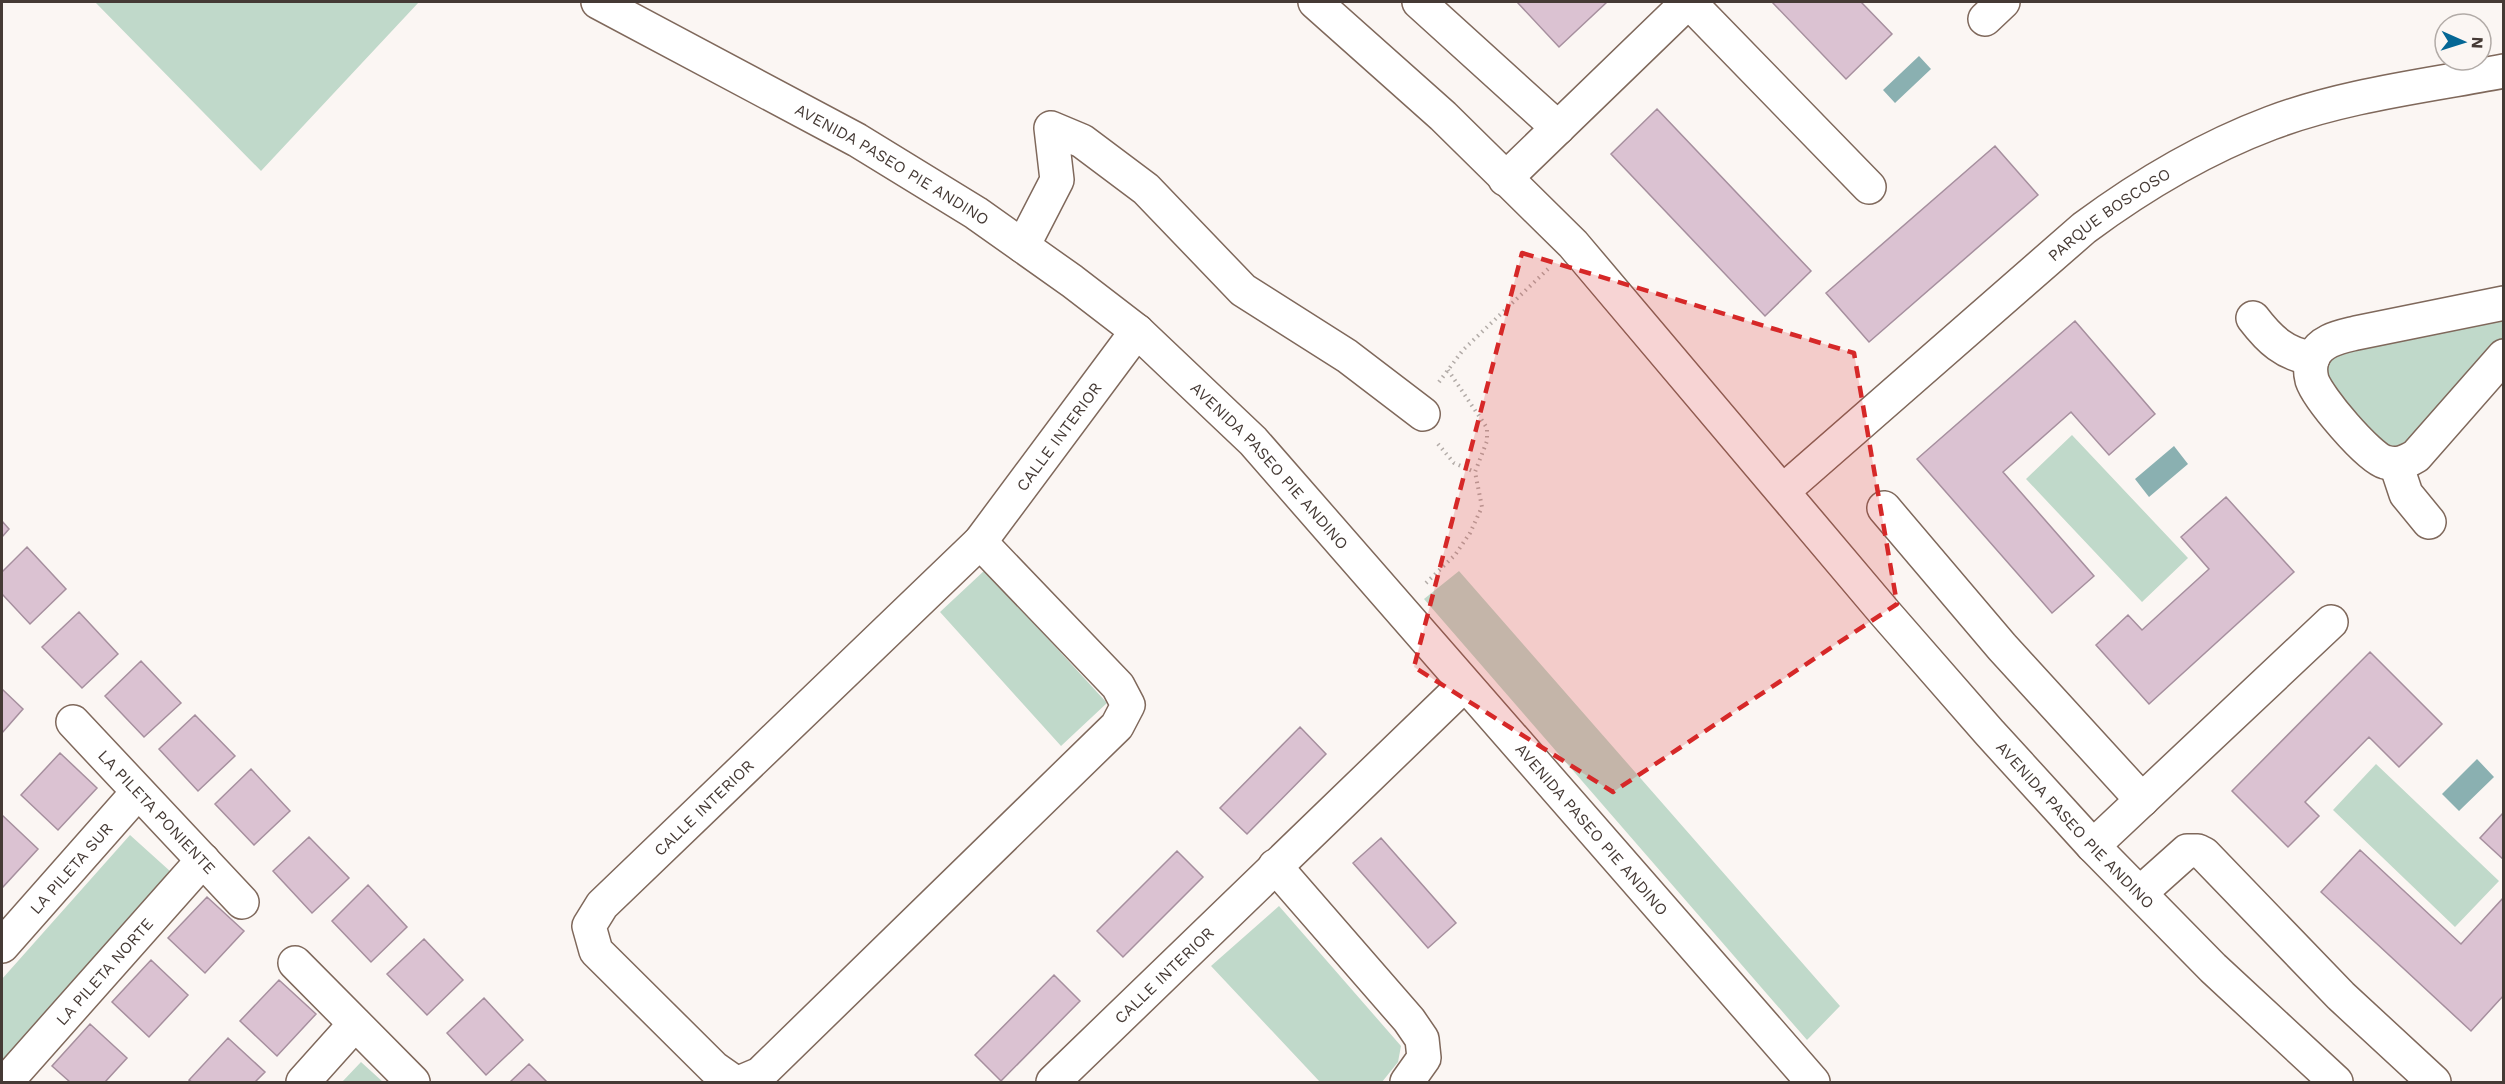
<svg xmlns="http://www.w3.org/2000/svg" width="2505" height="1084" viewBox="0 0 2505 1084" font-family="'Work Sans',sans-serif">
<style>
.green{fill:#c0d9ca}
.water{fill:#8ab0b1}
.building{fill:#dbc2d2;stroke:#a68f9e;stroke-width:1.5}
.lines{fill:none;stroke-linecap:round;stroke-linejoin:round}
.minor-casing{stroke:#7f685b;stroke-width:36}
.path{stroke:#b3aca8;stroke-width:4;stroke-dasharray:1.5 4.5;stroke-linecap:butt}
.minor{stroke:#fff;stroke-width:33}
.marked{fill:#d62828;fill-opacity:0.2;stroke:#d62828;stroke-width:4.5;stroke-dasharray:12 8;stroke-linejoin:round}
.labels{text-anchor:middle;stroke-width:6;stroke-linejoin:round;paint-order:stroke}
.street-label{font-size:16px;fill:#453a35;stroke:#fbf6f3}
</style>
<rect width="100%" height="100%" fill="#fbf6f3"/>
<path class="green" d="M95,2H419L261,171Z
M2503,315V337L2412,442L2395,448L2381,443L2327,385L2326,365L2332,351Z
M2072,435L2188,558L2142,602L2026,479Z
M985,570L1107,703L1061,746L940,612Z
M1459,571L1840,1006L1807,1040L1424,599Z
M2376,764L2499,881L2455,927L2333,810Z
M130,835L171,872L2,1061V979Z
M1279,906L1401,1046L1398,1062L1382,1082H1320L1211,966Z
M361,1062L383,1082H342Z"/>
<path class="water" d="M1919,56L1931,69L1895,103L1883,90Z
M2174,446L2188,464L2149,497L2135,479Z
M2477,759L2494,777L2459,811L2442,794Z"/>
<path class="building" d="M1517,2H1607L1559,47Z
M1772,2H1861L1892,34L1846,79Z
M1657,109L1811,271L1765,316L1611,154Z
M1995,146L2038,195L1869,342L1826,293Z
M2075,321L2155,414L2109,455L2071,412L2003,472L2094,576L2052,613L1917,459Z
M2226,497L2294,572L2149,704L2096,645L2128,615L2142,630L2209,569L2181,537Z
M2,521L9,529L2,537Z
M27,547L66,589L30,624L2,594V572Z
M79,612L118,654L82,688L42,647Z
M2370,652L2442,724L2399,767L2369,737L2305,802L2319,816L2288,847L2232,791Z
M141,661L181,703L144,737L105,696Z
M2,689L23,709L2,733Z
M195,715L235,756L198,791L159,749Z
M1300,727L1326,754L1247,834L1220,808Z
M60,753L97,788L58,830L21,795Z
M251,769L290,811L254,845L215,804Z
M2504,812V860L2480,838Z
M2,815L38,849L2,888Z
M309,837L349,878L312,913L273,871Z
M1381,838L1456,923L1428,948L1353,863Z
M2360,850L2461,944L2504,897V995L2471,1031L2321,892Z
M1177,851L1203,877L1123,957L1097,931Z
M368,885L407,927L371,962L332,921Z
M207,897L244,931L205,973L168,938Z
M424,939L463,980L427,1015L387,974Z
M151,960L188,995L149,1037L112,1002Z
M1054,975L1080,1001L1001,1081L975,1055Z
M279,980L316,1014L277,1056L240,1021Z
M484,998L523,1040L486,1075L447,1033Z
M90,1024L127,1058L105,1082H70L52,1066Z
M228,1038L265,1072L255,1082H192L189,1080Z
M529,1064L547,1082H510Z"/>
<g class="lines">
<g class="minor-casing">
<g id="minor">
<path id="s1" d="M598,2L857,140L976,213L1072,281L1137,331L1253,441L1813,1082"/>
<path id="s2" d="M1315,2L1443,116L1573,244L1885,613L1989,732L2093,846L2213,968L2336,1082"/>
<path d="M1419,2L1558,128"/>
<path d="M1689,2L1869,187"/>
<path d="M1985,19L2003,2"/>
<path d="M1505,179L1688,2"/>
<path d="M1023,246L1057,180L1051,128L1082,141L1146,189L1243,290L1347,356L1423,414"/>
<path d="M2504,303L2356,333C2340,337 2321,340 2313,357C2310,364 2310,372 2312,380C2318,398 2368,457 2385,462C2397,466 2406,462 2416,456L2504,356"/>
<path d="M2253,318C2269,339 2285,355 2313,358"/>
<path d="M2396,464L2406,494L2429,522"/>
<path id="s3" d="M1783,491L2084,228C2142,185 2202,149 2271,123C2345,95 2426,86 2504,71"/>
<path d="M1884,508L2002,647L2142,800"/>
<path id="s4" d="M73,722L242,902"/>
<path d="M2093,846L2331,622"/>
<path d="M1275,866L1409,1020L1422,1039L1424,1058L1407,1082"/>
<path d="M2140,893L2187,851H2198L2204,854L2341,996L2434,1082"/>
<path id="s5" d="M2,946L138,792"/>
<path d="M295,963L413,1082"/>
<path id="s6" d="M6,1082L203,860"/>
<path d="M303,1082L355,1024"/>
<path id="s7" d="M734,1082L714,1068L596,951L589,926L602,905L980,542L1137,331"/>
<path d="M741,1082L760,1074L1117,726L1128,705L1118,686L980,542"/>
<path id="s8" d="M1053,1082L1464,685"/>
</g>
</g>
<path class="path" d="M1439,382L1463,350L1548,269
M1438,444L1454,463L1475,472
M1426,583L1455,555L1470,533L1482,507L1475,472L1487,441V428L1448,370"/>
<use href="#minor" class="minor"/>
</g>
<path class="marked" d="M1522,253L1854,353L1897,604L1613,792L1414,667Z"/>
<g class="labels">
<g class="street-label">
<text dy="6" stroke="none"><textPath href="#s1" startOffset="336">AVENIDA PASEO PIE ANDINO</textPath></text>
<text dy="6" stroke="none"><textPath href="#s3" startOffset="428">PARQUE BOSCOSO</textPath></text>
<text dy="6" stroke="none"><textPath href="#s7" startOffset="897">CALLE INTERIOR</textPath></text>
<text dy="6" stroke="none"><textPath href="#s1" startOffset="822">AVENIDA PASEO PIE ANDINO</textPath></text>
<text dy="6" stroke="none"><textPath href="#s7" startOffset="382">CALLE INTERIOR</textPath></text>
<text dy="6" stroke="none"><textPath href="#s4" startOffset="123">LA PILETA PONIENTE</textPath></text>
<text dy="6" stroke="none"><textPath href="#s2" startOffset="1122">AVENIDA PASEO PIE ANDINO</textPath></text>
<text dy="6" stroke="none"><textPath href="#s1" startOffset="1308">AVENIDA PASEO PIE ANDINO</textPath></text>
<text dy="6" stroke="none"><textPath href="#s5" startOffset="104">LA PILETA SUR</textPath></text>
<text dy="6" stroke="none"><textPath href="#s6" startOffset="148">LA PILETA NORTE</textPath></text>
<text dy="6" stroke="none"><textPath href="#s8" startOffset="154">CALLE INTERIOR</textPath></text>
</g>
</g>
<rect width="2505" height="1084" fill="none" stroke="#453a35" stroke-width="6"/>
<g transform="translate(2463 42) rotate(93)"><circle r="28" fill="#fbf6f3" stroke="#b2aba7" stroke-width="1.5"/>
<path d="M0-4.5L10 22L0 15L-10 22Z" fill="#046795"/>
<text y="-9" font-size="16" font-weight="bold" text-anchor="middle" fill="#453a35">N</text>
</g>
</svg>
